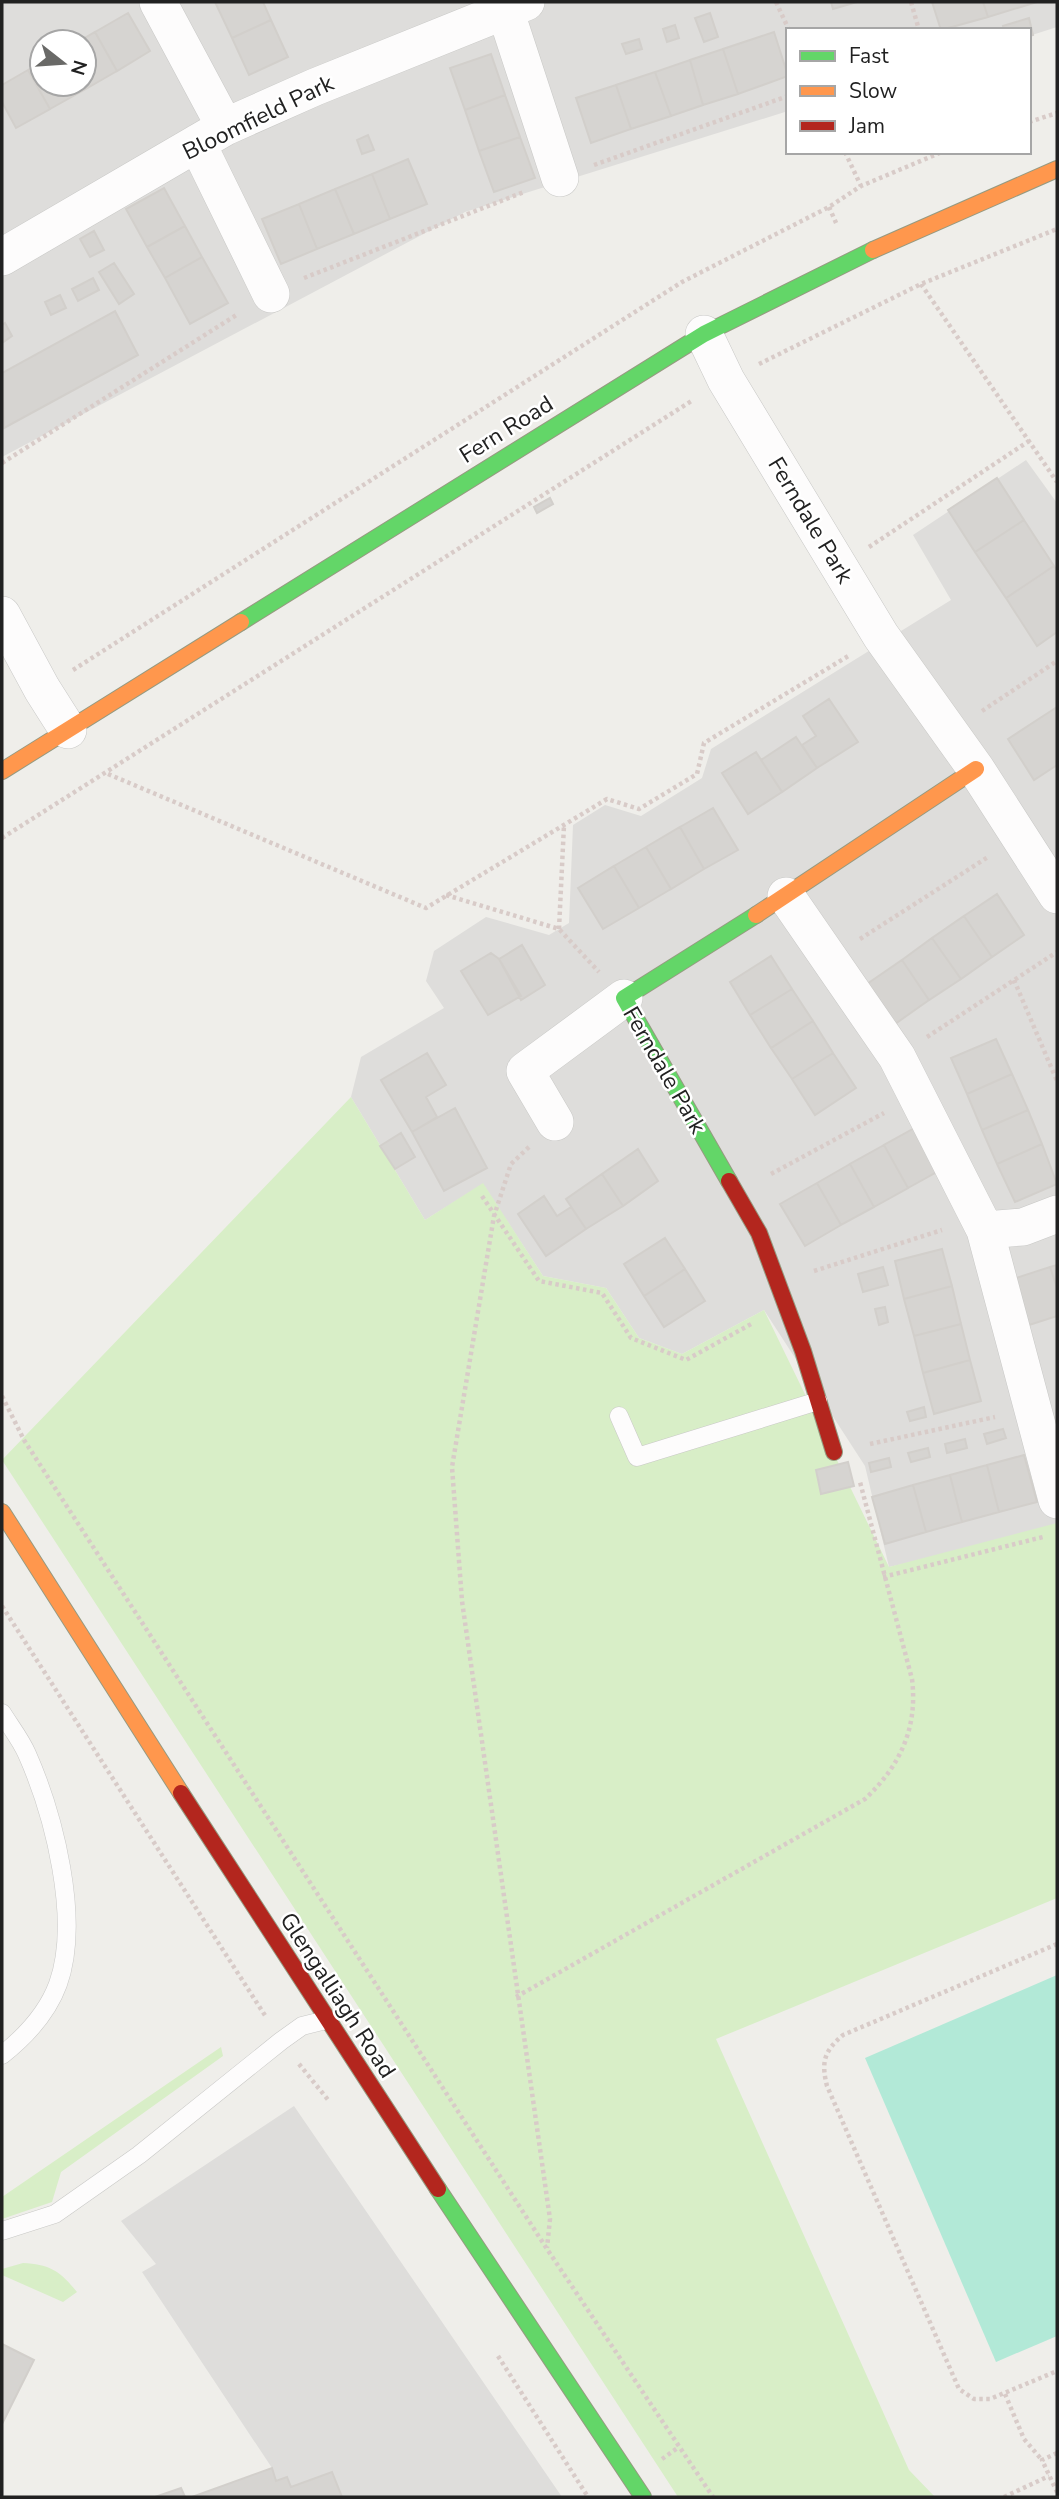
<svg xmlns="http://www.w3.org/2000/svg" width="1059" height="2499" viewBox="0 0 1059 2499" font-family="'Nunito Sans',sans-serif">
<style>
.residential{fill:#dedddb;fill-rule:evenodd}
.grass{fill:#d8eec7}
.pitch{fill:#b2e9d7}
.building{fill:#d6d4d1;stroke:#d2cfcb;stroke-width:2}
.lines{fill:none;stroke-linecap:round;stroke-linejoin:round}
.lane-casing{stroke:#c8c8c6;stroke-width:19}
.street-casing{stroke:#c8c8c6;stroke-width:38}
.fast-casing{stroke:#969a80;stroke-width:18}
.slow-casing{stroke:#969a80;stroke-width:18}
.jam-casing{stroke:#969a80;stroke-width:18}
.path{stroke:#d8cbc8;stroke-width:4.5;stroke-dasharray:3.5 3.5;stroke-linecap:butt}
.lane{stroke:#fdfcfc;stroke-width:18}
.street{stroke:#fdfcfc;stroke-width:37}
.fast{stroke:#63d668;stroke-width:16}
.slow{stroke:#ff974d;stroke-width:16}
.jam{stroke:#b3261e;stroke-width:16}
.labels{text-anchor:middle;stroke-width:5;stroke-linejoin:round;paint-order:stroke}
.street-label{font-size:23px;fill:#212121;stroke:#fff}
</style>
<rect width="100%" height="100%" fill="#efeeea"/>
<path class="residential" d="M2,2H1057V27L1029,36V30H788V111L465,212L2,457ZM42,42H84V84H42Z
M1026,460L1057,503V1530L889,1567L865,1466L764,1310L682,1354L639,1338L606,1288L543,1276L483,1184L425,1220L351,1097L361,1057L444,1008L426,981L434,951L486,917L549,935L569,923L573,825L605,805L641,816L702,778L711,749L951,600L913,535Z
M294,2106L562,2497H342L332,2472L291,2487L287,2477L276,2481L272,2468L142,2272L156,2264L121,2221Z"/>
<path class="grass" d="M351,1097L425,1220L483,1183L543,1276L606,1288L639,1338L682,1354L764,1310L889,1567L1057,1523V1898L716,2039L909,2470L935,2497H678L2,1460Z
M221,2047L223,2056L61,2172L52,2202L2,2219V2197Z
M23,2263C50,2264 61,2272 77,2292L63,2302L2,2275V2269Z"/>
<path class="pitch" d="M1057,1975V2336L996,2362L865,2058Z"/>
<path class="building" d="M215,2H263L271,20L232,38Z
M831,2H857L833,9Z
M932,2H983L988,17L941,30Z
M983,2H1037L988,17Z
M128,13L150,51L117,71L95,32Z
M710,13L718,37L704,42L695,18Z
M1029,18L1033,35L1029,36V30H1004L1003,26Z
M271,20L288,57L249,75L232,38Z
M675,25L679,38L667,42L663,29Z
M95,32L117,71L84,90L80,84H84V42H78Z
M774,32L788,76L738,94L723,49Z
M639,39L642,49L626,54L622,44Z
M723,49L738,94L703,105L690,60Z
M491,54L505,95L465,110L450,68Z
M690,60L703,105L671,116L655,72Z
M42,62V84H80L84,90L50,109L28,70Z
M28,70L50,109L16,128L2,102V85Z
M655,72L671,116L631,129L616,85Z
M616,85L631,129L591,143L576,98Z
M505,95L520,137L479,151L465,110Z
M368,135L374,150L362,154L357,140Z
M520,137L535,178L494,192L479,151Z
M408,159L427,204L390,219L372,174Z
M372,174L390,219L354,234L335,189Z
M164,188L185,226L147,247L126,209Z
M335,189L354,234L317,249L299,204Z
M299,204L317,249L281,264L262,219Z
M185,226L202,257L165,278L147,247Z
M94,231L104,250L90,257L80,239Z
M202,257L228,303L190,324L165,278Z
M114,263L134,294L119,304L99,272Z
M93,278L99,290L78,301L72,289Z
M60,295L66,308L51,315L45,302Z
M115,311L138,355L4,428L2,373Z
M5,323L12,336L2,343V325Z
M997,478L1024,520L975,552L948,510Z
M550,498L553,504L537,513L534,507Z
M1024,520L1054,566L1006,598L975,552Z
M1054,566L1057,571V632L1037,646L1006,598Z
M829,699L858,742L817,768L802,745L816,736L803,716Z
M1057,707V765L1034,780L1008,739Z
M796,737L817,768L782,792L761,760Z
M756,752L782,792L748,814L722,773Z
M713,808L738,850L704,869L680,827Z
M680,827L704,869L671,889L646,847Z
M646,847L671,889L639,908L614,866Z
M614,866L639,908L603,929L578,888Z
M997,894L1024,935L992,957L964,916Z
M964,916L992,957L961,979L932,938Z
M932,938L961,979L929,1000L902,960Z
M522,945L545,985L521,1000L499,959Z
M491,953L499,959L521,996L488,1015L461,971Z
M771,956L792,989L750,1015L730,982Z
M902,960L929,1000L895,1024L867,984Z
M792,989L813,1021L771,1048L750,1015Z
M813,1021L833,1053L792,1079L771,1048Z
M996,1039L1012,1074L967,1094L951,1058Z
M427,1053L446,1085L426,1097L437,1117L412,1132L381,1080Z
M833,1053L856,1088L815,1115L792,1079Z
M1012,1074L1028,1110L982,1130L967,1094Z
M455,1108L487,1168L444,1191L412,1132Z
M1028,1110L1042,1144L997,1164L982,1130Z
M918,1126L942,1169L908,1188L884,1145Z
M401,1133L415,1157L395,1169L380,1146Z
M1042,1144L1057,1184L1015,1202L997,1164Z
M884,1145L908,1188L874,1207L850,1164Z
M638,1149L658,1181L623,1206L602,1174Z
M850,1164L874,1207L841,1225L817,1183Z
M602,1174L623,1206L586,1229L566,1199Z
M817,1183L841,1225L805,1246L780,1204Z
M544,1196L557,1216L571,1207L586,1229L546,1256L518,1214Z
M665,1238L685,1269L644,1296L624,1264Z
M942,1249L952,1286L904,1299L895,1261Z
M1057,1265V1288L1050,1267Z
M883,1267L888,1285L863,1292L858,1274Z
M1050,1267L1057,1288V1316L1026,1326L1010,1280Z
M685,1269L705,1301L664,1327L644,1296Z
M952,1286L961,1324L914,1336L904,1299Z
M885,1307L888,1322L879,1325L875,1309Z
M961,1324L970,1360L923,1373L914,1336Z
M970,1360L981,1401L934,1414L923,1373Z
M924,1407L926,1417L910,1421L907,1412Z
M1003,1429L1006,1438L987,1444L984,1434Z
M965,1439L967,1448L947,1453L945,1444Z
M928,1448L930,1457L911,1462L908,1453Z
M1024,1455L1037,1502L999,1512L987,1465Z
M889,1458L891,1467L871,1472L869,1463Z
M848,1462L854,1486L821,1494L816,1470Z
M987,1465L999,1512L962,1522L950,1475Z
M950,1475L962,1522L926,1532L913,1485Z
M913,1485L926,1532L885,1544L872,1497Z
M2,2344L34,2360L2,2424Z
M272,2468L276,2481L287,2477L291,2487L332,2472L342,2497H192Z
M181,2488L185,2497H155Z"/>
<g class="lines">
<g class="lane-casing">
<path id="lane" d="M619,1416L637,1457L818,1401
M2,1713C10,1726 21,1740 27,1754C54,1815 81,1920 58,1984C47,2014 26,2036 2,2055
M2,2231L55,2214L139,2155L281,2041L302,2026L326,2020"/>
</g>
<g class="street-casing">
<path id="street" d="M158,2L225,127
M505,10L560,178
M197,143L271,294
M2,257L225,127L315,87L526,2
M704,334L726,380L881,636L976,769L1057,895
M2,615L42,689L68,730
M786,896L897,1057L985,1230L1057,1500
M555,1122L525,1071L624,998
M985,1230L1023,1227L1057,1214"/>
</g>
<g class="fast-casing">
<path id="fast" d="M241,622L704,334L873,250
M729,1181L624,998L756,915
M438,2189L643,2497"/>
</g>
<g class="slow-casing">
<path id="slow" d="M873,250L1057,169
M2,771L241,622
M756,915L976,769
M2,1512L181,1793"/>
</g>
<g class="jam-casing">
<path id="jam" d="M729,1181L759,1233L803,1351L834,1452
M181,1793L438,2189"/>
</g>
<path class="path" d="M776,2L789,30
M911,2L919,30
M1029,122L1057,113
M845,152L861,186
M594,165L788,96
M829,207L837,225
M304,278L524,192
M921,284L1057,482
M759,364L921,284L1057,229
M2,463L238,314
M869,547L1029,441
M73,670L682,282L829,207L861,186L942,152
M982,711L1057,661
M108,774L426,908L607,799L639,809L697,774L704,743L850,655
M2,838L693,400
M446,895L559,929L599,972
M559,929L564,825
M860,939L988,857
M1014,980L1057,1081
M927,1037L1057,952
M529,1147L511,1164L494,1216L452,1467L462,1601L550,2219L547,2248
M771,1174L884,1113
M482,1196L539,1281L602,1293L631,1338L686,1360L753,1323
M814,1271L942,1230
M2,1396L24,1440L547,2249L713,2497
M870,1444L995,1417
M883,1577L1043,1537
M2,1606L266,2017
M1057,1944L843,2035C824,2051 821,2062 827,2086L959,2389L974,2399H990L1057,2371
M516,1997L865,1799C900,1766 918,1728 912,1679L860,1482
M299,2064L329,2101
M498,2356L588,2497
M1005,2394L1024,2439L1042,2460
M1057,2453L1042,2460L1057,2492
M662,2459L679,2447
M1004,2497L1049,2476"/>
<use href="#lane" class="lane"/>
<use href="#street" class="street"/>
<use href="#fast" class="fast"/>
<use href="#slow" class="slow"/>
<use href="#jam" class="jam"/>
</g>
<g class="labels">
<g class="street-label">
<text transform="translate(258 117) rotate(-26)" y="8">Bloomfield Park</text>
<text transform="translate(506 429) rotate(-32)" y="8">Fern Road</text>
<text transform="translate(811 520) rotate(59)" y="8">Ferndale Park</text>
<text transform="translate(665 1070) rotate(60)" y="8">Ferndale Park</text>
<text transform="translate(338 1995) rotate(57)" y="8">Glengalliagh Road</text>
</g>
</g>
<rect width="1059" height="2499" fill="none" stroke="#212121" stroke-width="7"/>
<rect x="786" y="28" width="245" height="126" fill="#ffffff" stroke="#a6a6a6" stroke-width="2"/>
<rect x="800" y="51" width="35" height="10" fill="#63d668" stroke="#a6a6a6" stroke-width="2"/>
<text x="849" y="63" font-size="21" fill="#212121">Fast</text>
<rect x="800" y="86" width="35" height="10" fill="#ff974d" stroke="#a6a6a6" stroke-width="2"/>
<text x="849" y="98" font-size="21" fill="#212121">Slow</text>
<rect x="800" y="121" width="35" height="10" fill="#b3261e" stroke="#a6a6a6" stroke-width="2"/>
<text x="849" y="133" font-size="21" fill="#212121">Jam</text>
<g transform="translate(63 63) rotate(107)"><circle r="33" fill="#ffffff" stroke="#a6a6a6" stroke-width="2"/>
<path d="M0-5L12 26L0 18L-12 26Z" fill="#696967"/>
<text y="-10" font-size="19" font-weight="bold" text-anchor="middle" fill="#212121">N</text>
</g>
</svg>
